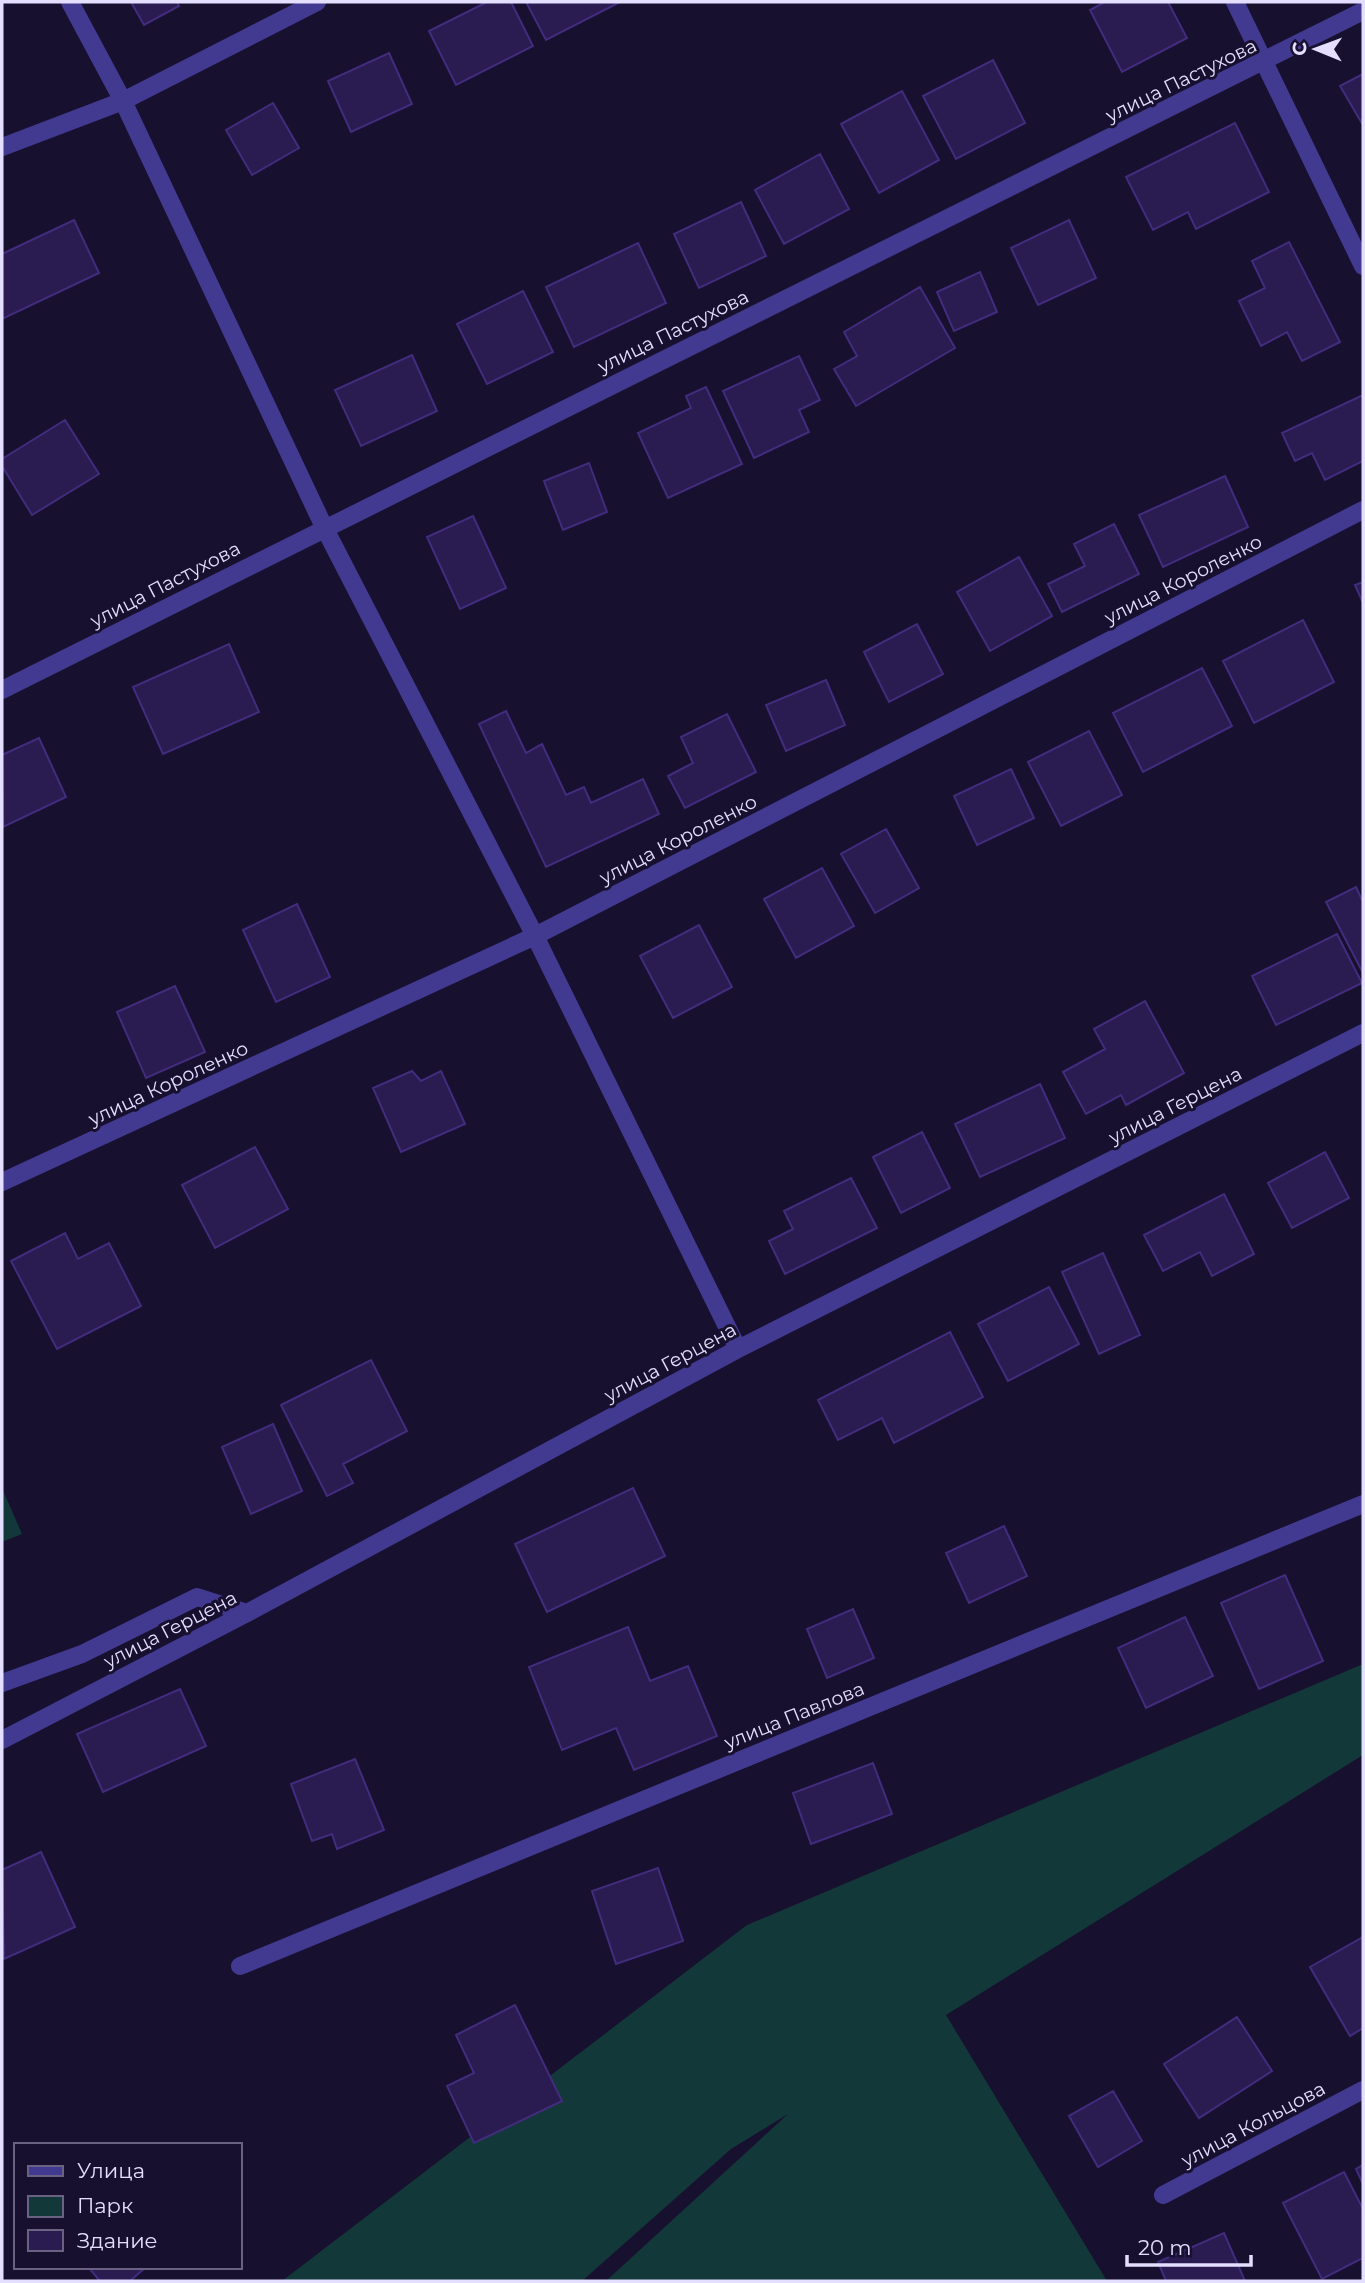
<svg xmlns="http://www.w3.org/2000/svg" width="1365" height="2283" viewBox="0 0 1365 2283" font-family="Montserrat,sans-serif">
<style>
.green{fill:#133839}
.building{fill:#2a1b51;stroke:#422c7e;stroke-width:2}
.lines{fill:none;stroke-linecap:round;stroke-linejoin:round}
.lane{stroke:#423990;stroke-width:18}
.street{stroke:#423990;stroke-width:18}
.labels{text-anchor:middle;stroke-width:6;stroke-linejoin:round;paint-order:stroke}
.street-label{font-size:19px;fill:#e4deff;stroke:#18102f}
</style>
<rect width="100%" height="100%" fill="#18102f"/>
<path class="green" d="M2,1488L22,1534L2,1542Z
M1363,1664V1755L946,2015L1107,2281H606L788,2114L731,2149L582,2281H282L747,1925Z"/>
<path class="building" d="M131,2H177L179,6L144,25Z
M487,2H511L533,46L456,85L429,31Z
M526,2H620L546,40Z
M1105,2H1168L1187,38L1122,72L1090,10Z
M389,53L412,104L351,132L328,81Z
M993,60L1025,123L956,159L923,96Z
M1363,74V125L1340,86Z
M902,91L939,160L879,193L841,124Z
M273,103L299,148L252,175L226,130Z
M1235,123L1269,192L1196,229L1188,212L1153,230L1126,177Z
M820,154L849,209L784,244L755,190Z
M741,202L766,256L699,288L674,234Z
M74,220L99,273L2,319V254Z
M1069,220L1096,278L1038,305L1011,248Z
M1289,242L1340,342L1302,361L1287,332L1261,346L1239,301L1265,288L1252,261Z
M638,243L666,303L574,347L546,287Z
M980,272L997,312L954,331L937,292Z
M920,287L955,348L856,406L834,369L857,356L844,332Z
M523,291L553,352L487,384L457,324Z
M412,355L437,411L361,446L335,390Z
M799,356L820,400L799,410L809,432L754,458L723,391Z
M706,387L742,464L668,498L638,433L691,408L686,396Z
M1363,395V461L1325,480L1312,453L1295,461L1282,433Z
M65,420L99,474L32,515L2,466V459Z
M589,463L607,512L563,530L544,481Z
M1225,476L1248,527L1163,567L1139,515Z
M473,516L506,588L460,609L427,537Z
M1114,524L1139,574L1062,612L1048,584L1085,566L1074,544Z
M1019,557L1052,616L990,651L957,592Z
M1363,582V603L1355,585Z
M1303,620L1334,682L1254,723L1223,661Z
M917,624L943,674L889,702L864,652Z
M229,644L259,712L163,754L133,687Z
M1202,668L1232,726L1143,772L1113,713Z
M826,680L845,725L786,751L766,705Z
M506,711L526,753L542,744L566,795L584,787L591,803L643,779L659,814L546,867L479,724Z
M727,714L756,772L685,808L668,776L693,763L681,737Z
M1089,731L1122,795L1061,826L1028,762Z
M39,738L66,797L3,827L2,755Z
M1011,769L1034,818L977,845L954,796Z
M886,829L919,888L875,913L841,854Z
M822,868L854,926L796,958L764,899Z
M1356,887L1363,902V973L1326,902Z
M297,904L330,977L276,1002L243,930Z
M699,925L732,987L673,1018L640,956Z
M1337,934L1362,983L1276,1025L1252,976Z
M175,986L205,1052L146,1078L117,1012Z
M1145,1001L1184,1073L1126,1105L1121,1095L1086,1114L1063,1072L1105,1049L1094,1029Z
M412,1071L421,1081L441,1071L465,1124L401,1152L373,1088Z
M1040,1084L1065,1138L980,1177L955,1124Z
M922,1132L950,1188L901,1213L873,1157Z
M255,1147L288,1209L215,1248L182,1185Z
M1325,1152L1349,1198L1292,1228L1268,1183Z
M851,1178L877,1228L785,1274L769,1241L793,1229L784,1211Z
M1224,1194L1254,1254L1212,1276L1200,1252L1163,1271L1144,1235Z
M65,1233L78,1259L109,1243L141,1306L57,1349L11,1261Z
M1103,1253L1140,1335L1099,1354L1062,1272Z
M1049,1287L1079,1344L1008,1381L978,1324Z
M950,1332L983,1397L894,1443L882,1418L838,1440L818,1400Z
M371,1360L407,1431L343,1464L353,1483L327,1496L281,1405Z
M273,1424L302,1491L251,1514L222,1447Z
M633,1488L665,1556L547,1612L515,1544Z
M1004,1526L1027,1576L969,1603L946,1553Z
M1285,1575L1323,1661L1259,1689L1221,1603Z
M853,1609L874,1658L827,1678L807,1629Z
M1185,1617L1213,1676L1146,1708L1118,1648Z
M628,1627L650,1681L688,1666L717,1736L634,1770L616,1728L562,1750L529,1667Z
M180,1689L206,1746L103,1792L77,1734Z
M355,1759L384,1830L337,1849L332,1834L312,1841L291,1784Z
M873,1763L892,1814L811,1844L793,1793Z
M41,1852L75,1927L4,1959L2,1870Z
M658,1868L683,1941L616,1964L592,1891Z
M1363,1937V2028L1350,2036L1310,1967Z
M515,2005L562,2101L474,2143L447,2086L474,2073L456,2035Z
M1237,2017L1272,2071L1199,2118L1164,2064Z
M1113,2091L1142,2141L1098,2167L1069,2116Z
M1363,2165V2184L1356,2169Z
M1344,2172L1363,2209V2258L1322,2279L1283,2203Z
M1224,2233L1245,2281H1166L1158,2262Z
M88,2267H146L130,2281H100Z"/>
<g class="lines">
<path class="lane" d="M2,1683L82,1654L197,1597L247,1613"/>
<path class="street" d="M70,2L123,101L324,527L535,936L738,1349
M1235,2L1363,266
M2,147L123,101L317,2
M2,690L1363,11
M2,1182L535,936L1363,510
M2,1740L247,1613L738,1349L1363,1033
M240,1966L1363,1504
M1163,2195L1363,2090"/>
</g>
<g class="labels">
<g class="street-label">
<text transform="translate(1181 80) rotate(-26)" y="7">улица Пастухова</text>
<text transform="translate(673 331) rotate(-26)" y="7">улица Пастухова</text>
<text transform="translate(1183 579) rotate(-27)" y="7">улица Короленко</text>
<text transform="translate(165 584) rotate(-27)" y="7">улица Пастухова</text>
<text transform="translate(678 839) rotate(-27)" y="7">улица Короленко</text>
<text transform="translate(168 1083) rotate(-25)" y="7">улица Короленко</text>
<text transform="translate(1175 1105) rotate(-27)" y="7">улица Герцена</text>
<text transform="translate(670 1362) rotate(-28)" y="7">улица Герцена</text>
<text transform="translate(170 1629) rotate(-27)" y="7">улица Герцена</text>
<text transform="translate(794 1715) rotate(-22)" y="7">улица Павлова</text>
<text transform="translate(1253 2124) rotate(-28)" y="7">улица Кольцова</text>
</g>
</g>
<rect width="1365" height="2283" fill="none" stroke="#e4deff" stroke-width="7"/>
<rect x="14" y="2143" width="228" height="126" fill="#18102f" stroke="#6a6282" stroke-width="2"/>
<rect x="28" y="2166" width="35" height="10" fill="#423990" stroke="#6a6282" stroke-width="2"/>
<text x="77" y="2178" font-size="21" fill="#e4deff">Улица</text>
<rect x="28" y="2196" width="35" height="21" fill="#133839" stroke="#6a6282" stroke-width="2"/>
<text x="77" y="2213" font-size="21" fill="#e4deff">Парк</text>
<rect x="28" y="2230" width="35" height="21" fill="#2a1b51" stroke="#6a6282" stroke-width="2"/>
<text x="77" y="2248" font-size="21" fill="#e4deff">Здание</text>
<g transform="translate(1316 49) rotate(271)" stroke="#18102f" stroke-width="5" paint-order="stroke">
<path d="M0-5L12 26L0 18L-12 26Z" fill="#e4deff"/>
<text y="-10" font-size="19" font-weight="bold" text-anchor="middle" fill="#e4deff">С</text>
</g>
<path d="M1127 2255v10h124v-10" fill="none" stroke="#e4deff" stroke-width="3.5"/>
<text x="1138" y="2255" font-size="21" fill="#e4deff" stroke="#18102f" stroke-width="5" paint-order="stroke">20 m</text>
</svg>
